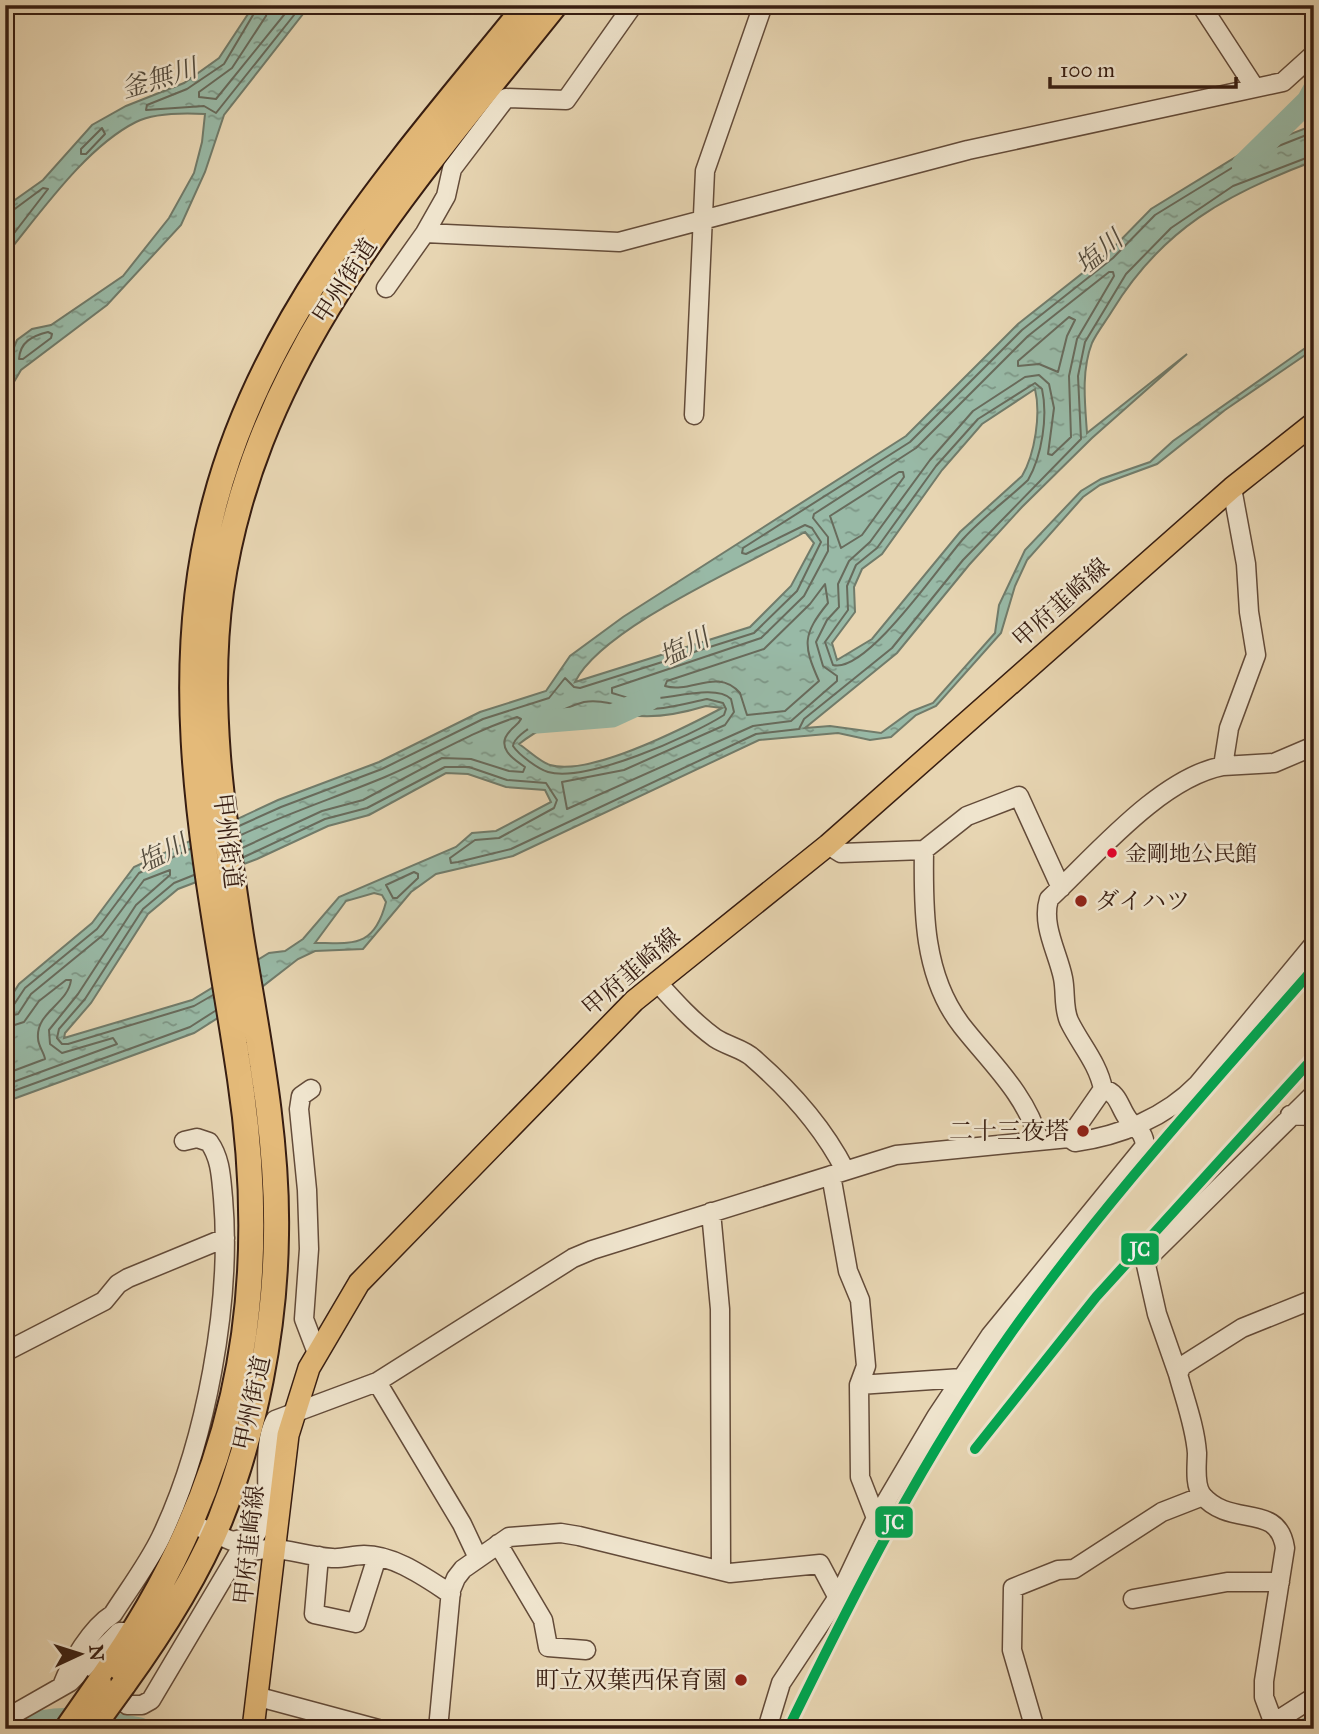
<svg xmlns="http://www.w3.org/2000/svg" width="1319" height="1734" viewBox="0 0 1319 1734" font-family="'IM FELL Great Primer','Noto Serif JP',serif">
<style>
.water{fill:url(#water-ripples);stroke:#717b6a;stroke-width:2;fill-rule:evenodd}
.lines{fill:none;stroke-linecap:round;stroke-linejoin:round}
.shore{stroke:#686b5c;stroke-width:2}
.river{stroke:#98b9a6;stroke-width:23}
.minor-casing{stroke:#634b39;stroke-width:21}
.major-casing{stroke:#371d11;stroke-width:24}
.highway-casing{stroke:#371d11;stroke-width:28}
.minor{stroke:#efe4cd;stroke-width:18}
.major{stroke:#e4ba79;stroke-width:21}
.highway{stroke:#e4ba79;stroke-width:24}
.highway-bridge-casing{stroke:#371d11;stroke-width:28;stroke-linecap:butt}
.highway-bridge{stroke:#e4ba79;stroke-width:24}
.rail-1-casing{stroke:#efe4cd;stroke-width:16}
.rail-1{stroke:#00a651;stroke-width:10}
.bus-dot{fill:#e4002b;stroke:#efe4cd;stroke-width:2.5}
.poi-dot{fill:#8f2418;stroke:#efe4cd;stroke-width:2.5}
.labels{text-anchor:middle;stroke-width:5;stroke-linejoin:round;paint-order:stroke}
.bus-label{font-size:22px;fill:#371d11;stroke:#efe4cd;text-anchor:start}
.street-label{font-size:24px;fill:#371d11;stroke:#efe4cd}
.poi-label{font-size:24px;fill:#371d11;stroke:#efe4cd;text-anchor:end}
.water-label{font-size:26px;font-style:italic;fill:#544c3e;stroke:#efe4cd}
.line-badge{stroke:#efe4cd;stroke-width:2.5}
.badge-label{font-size:19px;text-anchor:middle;font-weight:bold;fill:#fff}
</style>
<defs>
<pattern id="water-ripples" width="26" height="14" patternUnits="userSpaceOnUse" patternTransform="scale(1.75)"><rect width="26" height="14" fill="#98b9a6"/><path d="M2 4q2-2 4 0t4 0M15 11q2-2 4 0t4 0" fill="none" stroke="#7d9686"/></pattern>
</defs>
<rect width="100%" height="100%" fill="#e7d5b2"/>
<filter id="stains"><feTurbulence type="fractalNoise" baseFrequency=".00286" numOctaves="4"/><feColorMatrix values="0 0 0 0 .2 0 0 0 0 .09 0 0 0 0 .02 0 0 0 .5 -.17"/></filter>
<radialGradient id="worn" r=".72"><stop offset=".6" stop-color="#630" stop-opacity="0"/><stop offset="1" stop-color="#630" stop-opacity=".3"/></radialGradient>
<path class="water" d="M254,5H310L224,115L205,172L181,225L107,305L21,370L5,397V369L17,340L32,329L51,325L123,276L169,218L194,173L202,142L205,114C186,113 154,113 136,122C86,147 41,212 5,256V207L43,180L92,125L126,106L184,83L219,58Z
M1314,125V161C1226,194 1162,229 1112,311C1106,321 1097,332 1092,343C1081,371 1085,404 1087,433L1187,354L1092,438L1022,507L969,565L897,653L805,728L830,726L881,733L910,712L933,703L995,633L999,605L1025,550L1081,491L1101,479L1150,462L1173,441L1314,342V349L1225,410L1157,464L1100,485L1083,497L1027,560L1015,586L1001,633L936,706L916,715L891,737L870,740L838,733L759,740L513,856L436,874L411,892L363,949L315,951L298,959L240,1004L194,1033L5,1102V1006L19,984L92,923L134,867L278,800L379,762L480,712L546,691L570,656L623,617L906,436L1018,324L1108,253L1151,209L1244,152ZM1035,389C1041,414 1035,454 1022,476L960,532L872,639L837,660L832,643L855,612L854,587L862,569L882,554L942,470L982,424ZM805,532L814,543L791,586L750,627L575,682C602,627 749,564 805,532ZM706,706L722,708C686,727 590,777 550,765C540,762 528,750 519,744C534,732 568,713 587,709C603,707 615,712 630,715C655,719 683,713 706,706ZM446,773L468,774L506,787L545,790L551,802L496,831L472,833L456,847L339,897L303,939L285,951L269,953L192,1000L64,1038L65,1033L91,1003L148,914L178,889L257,859L328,826L369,815ZM374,893L382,895L386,902C374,948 354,943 315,943L346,901Z"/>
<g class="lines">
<path class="shore" d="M259,5L224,64L187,89L147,105L146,110L204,106L216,113L302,5
M268,5L266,16L232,68L199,92V97L216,99L292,5
M102,128L105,134L86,154H81V149Z
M5,212L12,211L43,188L48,189L5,245
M1109,272H1113L1114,276L1077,339L1069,376L1071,437L1052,455L1048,454L1054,408L1049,384L1039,375L1025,377L973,411L930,460L870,542L849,561L838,584L839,607L827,620L816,642L823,666L837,676V681L791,721L753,726L567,809L562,782L624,770L725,725L734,712L731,699C714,682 661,703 634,699C627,698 619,695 612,693V688L761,638L804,596L828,551V537L813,518L814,514L916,448L1028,336Z
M1069,317L1075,320L1067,336L1058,372L1039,364L1018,366V361Z
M48,332L52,334L51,338L23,359H19C20,342 32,336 48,332Z
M1035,383L1042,389C1048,416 1042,456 1028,480C1007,500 983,517 964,538C942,562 867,674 833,665L825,642L848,610L847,586L856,565L877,548L936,466L978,419Z
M899,472H903L904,477L862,535L841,548L830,516Z
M825,584L828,603C802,635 803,645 819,681L785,711L747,715L740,693C717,667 691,694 665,686L667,681L764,649L810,604Z
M707,699L723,703L726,709L724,715C691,736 586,783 548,772C538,769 519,755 513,746C514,731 569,706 584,702C602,699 616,706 632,708C658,712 683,704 707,699Z
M239,826L281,807L382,769L483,719L549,698L565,678L574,687L580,688L754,633L797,591L821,542L812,528L805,525L746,554L742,553L743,548L910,442L1022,330L1113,258L1155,215L1248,158L1314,132
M241,835C288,813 337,797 385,777C430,758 470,732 517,717L521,719C518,725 514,726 510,731C495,747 513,759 525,767L523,772L509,771L471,759L442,758L363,800L322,811L242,848
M244,857L325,819L367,808L445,767H469L507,780L546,783L557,800L554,808L499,838L475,840L450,858L451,863L458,862L511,849L756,734L799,729L804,719L892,648L963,560L1081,439L1078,376L1085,342L1126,274L1171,228L1233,186L1314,155
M414,872L418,874V878L397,898H393L386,885Z
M194,875L174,883L143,909L85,999L59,1029L57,1038L62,1044H68L194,1006L213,995
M5,1009L13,1006L25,988L97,929L139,873L190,849
M5,1017L18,1014L31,994L103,935L144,880L170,870V875L136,905L78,994L49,1030L50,1044L62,1053L113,1038L117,1044L5,1085
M5,1028L24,1022L39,1001L66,980H71C68,1004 36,1012 38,1038C38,1046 44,1052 45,1059L5,1074
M5,1094L190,1027L215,1011"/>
<path class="river" d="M1243,165L1308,101L1314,90
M537,722L612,716L649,699
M19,1729C55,1712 103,1721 140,1729
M1307,1729L1314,1726"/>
<g class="minor-casing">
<path id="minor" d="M1201,5L1255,88
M425,233L619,242L968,150L1283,82L1314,54
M386,288L425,233L446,196L452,169L506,98L566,100L633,5
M694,415L705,171L763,5
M1223,766L1274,763L1314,746
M828,845L841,853L924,850L967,816L1019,796L1061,888
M924,850C923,910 923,976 962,1026C991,1063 1026,1094 1039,1141
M657,982C675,1002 693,1022 715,1038C727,1046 744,1049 753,1058C790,1090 823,1127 845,1170
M311,1089L301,1096L299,1109L307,1190L309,1249L304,1319L317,1353
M1290,1115L1314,1116
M1069,1138L1103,1089C1098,1063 1080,1044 1069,1021C1063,1007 1066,993 1063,978C1058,953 1041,925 1049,899C1095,856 1160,778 1223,766L1229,728L1256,655L1249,612L1246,564L1232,488
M831,1175L848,1271L860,1300L866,1366L859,1385L860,1477L876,1518
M711,1212L720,1309L721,1568
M5,1352L104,1301L118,1284L128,1278L225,1238
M1178,1374L1157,1314L1146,1265L1153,1253L1314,1094
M377,1382L462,1524L478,1558
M859,1385L962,1378
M192,1524L232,1541L255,1536C279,1503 257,1455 275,1420L377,1382L573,1258L592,1250L896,1155L1069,1138L1075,1142C1120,1136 1166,1117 1198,1084L1314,944
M498,1544L543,1620L548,1647L586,1650
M319,1556L314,1614L356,1623L377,1557
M1133,1599L1227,1582H1280
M62,1686C71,1662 91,1628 113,1614C129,1589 148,1564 161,1537C206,1443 232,1301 223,1198C221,1178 221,1159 209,1142L197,1138L184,1141
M259,1697L378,1729
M127,1705H142L151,1700L237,1555C280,1541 291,1555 332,1558C342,1559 353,1555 364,1555C395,1555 426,1578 451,1594
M5,1719L70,1682L119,1632H134
M1274,1724L1264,1697V1681L1285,1548C1278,1501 1231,1529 1202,1495C1194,1485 1197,1465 1197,1453C1195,1426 1185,1400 1178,1374L1182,1366L1242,1328L1314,1299
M438,1729L451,1590L456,1578L463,1569L509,1537L561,1533L579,1536L730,1573L820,1564L838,1598
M767,1729L781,1683L840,1594L874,1522L936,1417L990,1336L1145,1146C1144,1131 1136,1129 1128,1119C1119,1107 1119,1093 1103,1089
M1035,1729L1012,1650L1013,1588L1058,1570L1074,1569L1162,1512L1203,1496
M1264,1729L1314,1697"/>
</g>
<g class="major-casing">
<path id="major" d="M253,1729L288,1435L309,1368L359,1283L634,1001L828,845L1232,488L1314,423"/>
</g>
<g class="highway-casing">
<path id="highway" d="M99,1683C234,1494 274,1307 240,1079C212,887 163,695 215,502C266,308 404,157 527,5
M123,1685C160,1634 196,1578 220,1520C255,1432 275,1329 276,1235C278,1135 257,1034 241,936C224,822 205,706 221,591C255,355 412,184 555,5"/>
</g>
<use href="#minor" class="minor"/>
<use href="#major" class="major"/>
<use href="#highway" class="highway"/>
<g class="highway-bridge-casing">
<path id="highway-bridge" d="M67,1729L99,1683
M91,1729L123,1685"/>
</g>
<use href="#highway-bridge" class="highway-bridge"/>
<g class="rail-1-casing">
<path id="rail-1" d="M975,1449L1096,1297L1314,1057
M788,1729C854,1594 922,1459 1009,1336C1101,1206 1209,1088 1314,968"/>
</g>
<use href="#rail-1" class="rail-1"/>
</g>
<circle class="bus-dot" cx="1112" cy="853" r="6"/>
<g class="poi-dot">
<circle cx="1081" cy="901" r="7"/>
<circle cx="1083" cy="1131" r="7"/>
<circle cx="741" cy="1680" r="7"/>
</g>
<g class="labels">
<g class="bus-label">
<text x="1125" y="861">金剛地公民館</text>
</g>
<g class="street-label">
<text transform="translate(345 281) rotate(-57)" y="8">甲州街道</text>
<text transform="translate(1061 603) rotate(-42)" y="8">甲府韮崎線</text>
<text transform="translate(228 841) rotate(83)" y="8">甲州街道</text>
<text transform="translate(631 972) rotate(-41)" y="8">甲府韮崎線</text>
<text transform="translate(252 1403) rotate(-78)" y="8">甲州街道</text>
<text transform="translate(249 1545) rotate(-84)" y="8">甲府韮崎線</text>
</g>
<g class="poi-label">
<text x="1095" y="909" text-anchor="start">ダイハツ</text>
<text x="1069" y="1139">二十三夜塔</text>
<text x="727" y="1688">町立双葉西保育園</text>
</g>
<g class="water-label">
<text transform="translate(159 78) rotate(-17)" y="9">釜無川</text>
<text transform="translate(1099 252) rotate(-40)" y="9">塩川</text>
<text transform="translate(684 647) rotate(-26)" y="9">塩川</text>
<text transform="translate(162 853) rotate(-26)" y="9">塩川</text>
</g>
</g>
<g class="line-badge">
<rect x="1120" y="1232" width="40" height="34" rx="7" fill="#00a651"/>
<rect x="874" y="1505" width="40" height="34" rx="7" fill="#00a651"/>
</g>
<g class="badge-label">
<text x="1140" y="1256">JC</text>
<text x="894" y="1529">JC</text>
</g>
<rect width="1319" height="1734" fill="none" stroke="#e7d5b2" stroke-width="28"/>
<rect x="7" y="7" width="1305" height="1720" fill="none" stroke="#371d11" stroke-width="3.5"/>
<rect x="14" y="14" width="1291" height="1706" fill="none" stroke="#371d11" stroke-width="2"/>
<g transform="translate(80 1654) rotate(86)" stroke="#efe4cd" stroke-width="5" paint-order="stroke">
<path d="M0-5L12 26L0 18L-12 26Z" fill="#371d11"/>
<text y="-10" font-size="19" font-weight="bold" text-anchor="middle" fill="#371d11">N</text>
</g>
<path d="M1050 77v10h186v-10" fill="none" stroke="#371d11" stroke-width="3.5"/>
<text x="1060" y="77" font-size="21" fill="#371d11" stroke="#efe4cd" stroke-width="5" paint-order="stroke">100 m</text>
<rect width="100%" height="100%" filter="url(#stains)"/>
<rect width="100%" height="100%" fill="url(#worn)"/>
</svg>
